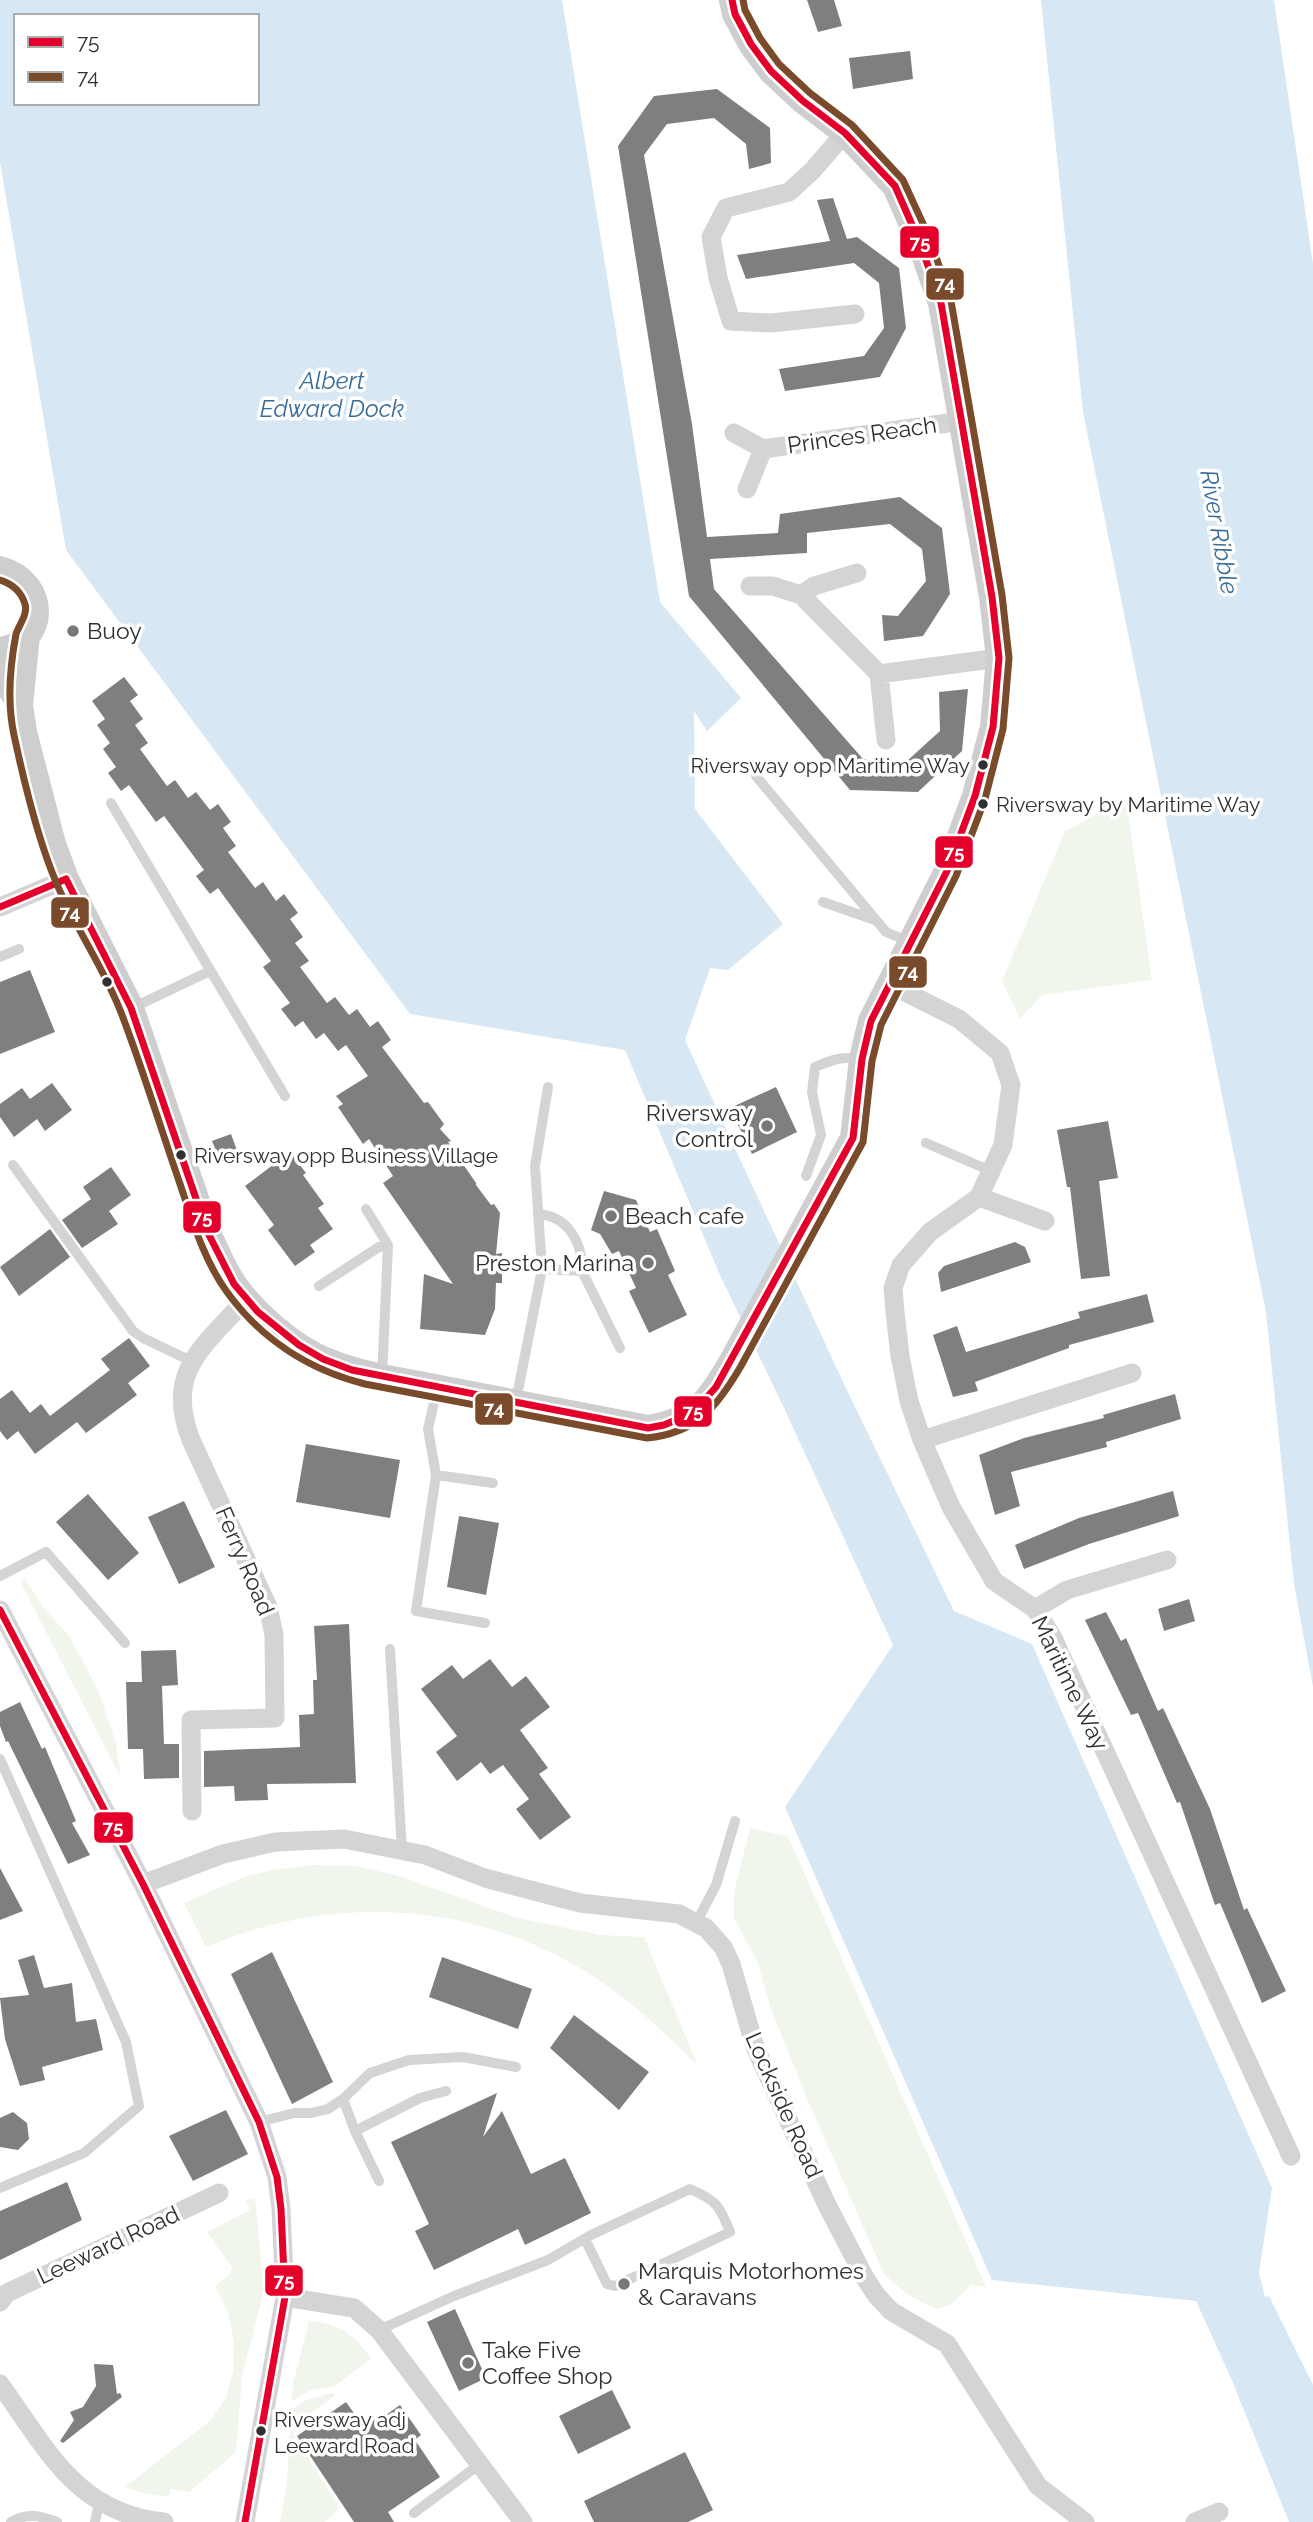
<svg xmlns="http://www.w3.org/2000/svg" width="1313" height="2522" viewBox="0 0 1313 2522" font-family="Raleway,sans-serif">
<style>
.green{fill:#f1f6ec}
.water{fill:#d8e7f4;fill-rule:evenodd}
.building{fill:#7f7f7f}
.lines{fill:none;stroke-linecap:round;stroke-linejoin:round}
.lane{stroke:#d4d4d4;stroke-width:10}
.street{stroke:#d4d4d4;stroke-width:19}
.secondary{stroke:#cecece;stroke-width:26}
.bus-1-casing{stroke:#fff;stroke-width:12}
.bus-2-casing{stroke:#fff;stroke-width:12}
.bus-1{stroke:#e4002b;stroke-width:7}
.bus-2{stroke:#7a4b2a;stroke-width:7}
.poi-dot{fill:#787878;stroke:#fff;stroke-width:2.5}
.bus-dot{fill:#303030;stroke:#fff;stroke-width:2.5}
.labels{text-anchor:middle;stroke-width:7;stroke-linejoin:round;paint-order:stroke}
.bus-label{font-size:21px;fill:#303030;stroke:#fff;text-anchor:start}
.street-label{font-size:23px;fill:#303030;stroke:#fff}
.poi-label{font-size:23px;fill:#303030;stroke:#fff;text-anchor:start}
.water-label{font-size:24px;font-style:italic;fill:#386c98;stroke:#fff}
.line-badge{stroke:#fff;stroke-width:2.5}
.badge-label{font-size:19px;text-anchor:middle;font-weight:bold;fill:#fff}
</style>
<rect width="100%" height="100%" fill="#fff"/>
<path class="green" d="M1126,799L1152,980L1042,995L1020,1019L1002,981L1065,831Z
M24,1577L44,1608L70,1637L98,1690L116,1743L121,1778L21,1583Z
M750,1828L788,1836L986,2287L971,2285L950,2305L936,2309L908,2295L884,2274L809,2103L770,2006L758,1963L734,1918V1892Z
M313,1865L357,1866L399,1876L514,1917L600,1935L644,1937L698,2066C662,2030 624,1994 580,1968C466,1900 327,1895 206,1947L184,1903L246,1876L272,1870Z
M255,2198L264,2291L242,2376L236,2452L189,2492L170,2489L169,2497L142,2493L125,2487L211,2420L226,2397L233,2371L234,2343L228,2312L215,2286L230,2274L232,2267L207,2232L250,2210L246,2200Z
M309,2321C341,2324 352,2333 371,2358L334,2387L310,2390L292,2401L293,2384Z
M332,2393L335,2395L295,2425L293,2435L340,2508L325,2522H280L287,2481L291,2411L306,2400Z"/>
<path class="water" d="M0,0H562L660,602L741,698L707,731L694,711L695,809L783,924L728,970L710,968L685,1040L843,1382L954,1611L1032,1644L1272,2188L1259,2273L1265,2297L1269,2296L1313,2385V2522H1289L1231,2378L1196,2301L992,2280L785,1807L893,1645L785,1410L720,1275L625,1050L410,1014L66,550L0,162ZM16,16H257V103H16Z
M1041,0H1274L1313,264V1687L1294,1584L1266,1312L1083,412Z"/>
<path class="building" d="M807,0H834L842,26L818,32Z
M910,51L913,79L853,89L849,58Z
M717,89L770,128L771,163L749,169L746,144L714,118L667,124L644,155L692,424L707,537L778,533L780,514L900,497L942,528L950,594L923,636L884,641L882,615L898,616L926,581L922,549L890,524L807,533V553L710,559L714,589L863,759L908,760L940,731L939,692L968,689L962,751L918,792L850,790L689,596L618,146L654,96Z
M833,198L847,239L857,237L899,268L906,328L880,377L785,391L779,369L864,356L884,328L879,283L854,263L746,279L737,255L830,241L817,200Z
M124,677L138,695L130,701L143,719L135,725L148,743L140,749L167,786L175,780L188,798L196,792L210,810L218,804L231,822L223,828L236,846L228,852L255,888L263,882L276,901L284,894L298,913L290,919L303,937L295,943L309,961L300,967L327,1003L335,997L349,1015L357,1009L370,1027L378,1021L391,1040L382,1047L424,1103L428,1102L444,1124L440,1129L451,1141L448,1142L476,1183V1185L491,1205L494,1204L500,1213L496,1254L502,1253V1283H496L495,1309L485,1335L420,1329L424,1274L453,1284L383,1183L393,1176L369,1139L363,1144L338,1107L343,1104L336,1096L368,1076L346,1045L338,1051L324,1033L316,1039L303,1021L295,1027L281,1009L290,1003L263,967L271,961L218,888L210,894L196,876L204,870L164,816L156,822L129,785L121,791L108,773L116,767L103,749L110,743L97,725L105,719L92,701Z
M30,970L55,1032L0,1054V982Z
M52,1083L72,1110L45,1131L37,1119L14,1137L0,1117V1104L22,1088L30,1099Z
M776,1087L797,1132L752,1154L730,1108Z
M1108,1121L1118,1178L1099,1181L1110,1276L1081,1279L1070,1187H1067L1057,1130Z
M231,1134L238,1153L220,1160L212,1141Z
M290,1152L306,1173L303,1175L324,1204L318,1208L333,1229L310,1245L315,1252L295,1266L268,1230L274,1225L245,1186Z
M111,1167L131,1195L109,1211L118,1224L82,1248L62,1220L91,1199L83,1187Z
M604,1191L636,1200L650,1232L657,1229L675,1271L668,1275L687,1315L649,1333L629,1291L636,1288L619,1251L612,1254L600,1234L591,1230Z
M50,1229L70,1257L19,1296L0,1267Z
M1015,1242L1025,1247L1031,1262L941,1292L938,1273L944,1266Z
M1147,1294L1154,1322L1069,1345V1348L975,1382L978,1391L953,1397L933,1335L957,1326L966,1352L1080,1318L1078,1312Z
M129,1338L150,1366L128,1383L137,1395L86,1433L77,1422L35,1454L18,1431L7,1440L0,1431V1399L12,1390L30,1413L41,1404L50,1416L110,1370L101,1359Z
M1175,1394L1181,1419L1106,1442L1107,1447L1011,1472L1020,1506L995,1515L979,1455L1024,1438L1104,1418L1103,1415Z
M306,1444L400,1460L390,1518L296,1502Z
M1173,1491L1179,1516L1089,1544L1024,1569L1015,1545L1079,1518Z
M88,1494L139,1553L108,1580L56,1522Z
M184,1501L215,1567L179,1584L148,1517Z
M459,1516L499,1523L486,1595L447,1587Z
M1189,1599L1195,1621L1164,1631L1158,1609Z
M1106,1612L1121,1641L1126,1638L1158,1711L1163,1708L1210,1809L1244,1910L1247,1908L1286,1991L1262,2003L1220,1903L1215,1905L1180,1802L1177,1803L1138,1713L1131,1715L1085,1620Z
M349,1624L356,1783L267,1784L268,1800L235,1801L234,1786L204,1787V1751L300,1747L299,1715L314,1714L313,1680H317L314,1626Z
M176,1650L178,1685L162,1686L164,1744H179V1778L144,1779L143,1749H128L126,1682H142L141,1651Z
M490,1659L512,1687L526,1676L550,1707L520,1730L548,1768L539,1774L571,1817L540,1840L516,1809L529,1799L503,1765L490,1774L481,1762L457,1781L436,1752L457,1736L421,1689L452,1665L463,1679Z
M20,1702L42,1749L45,1747L76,1821L72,1823L90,1855L68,1864L8,1741L6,1742L0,1726V1712Z
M0,1868L23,1911L0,1920Z
M272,1952L333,2082L292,2104L231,1974Z
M34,1955L44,1988L72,1983L76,2022L96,2019L103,2050L42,2067L45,2080L20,2086L5,2039L0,1998L29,1995L18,1960Z
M442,1957L532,1989L518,2029L429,1997Z
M574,2015L649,2072L619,2110L550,2048Z
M497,2093L483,2137L502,2111L531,2174L565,2158L591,2213L525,2245L518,2229L434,2270L415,2231L429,2224L391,2142Z
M226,2110L248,2154L193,2181L169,2136Z
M13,2112L27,2123L29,2139L18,2150L0,2147V2118Z
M67,2182L82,2220L0,2260V2211Z
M455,2309L486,2378L459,2391L427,2322Z
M94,2364L113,2365L117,2394L120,2393L122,2397L63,2443L60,2441L74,2420L70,2412L83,2407L96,2386Z
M612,2390L631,2428L578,2454L559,2416Z
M346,2402L364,2427L374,2420L376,2422L400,2405L421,2435L415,2440L440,2477L388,2512L394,2522H354L297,2436Z
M685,2452L713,2510L688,2522H594L584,2501Z"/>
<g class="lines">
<path class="lane" d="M756,776L886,932L910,942
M111,803L285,1096
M823,902L875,920
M0,957L19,949
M132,1008L210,971
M926,1143L991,1171
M13,1165L133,1331L143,1338L191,1361
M806,1176L821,1135L812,1092L815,1067C831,1060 842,1056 860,1059
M366,1209L388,1245L382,1377
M538,1214C568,1216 583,1243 582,1271
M542,1269L582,1271L620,1348
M319,1286L379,1247L388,1245
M437,1390L428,1429L436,1475L416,1611L485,1623
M516,1401L542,1269L535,1166L548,1087
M436,1475L493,1483
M0,1576L46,1552L125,1643
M390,1649L402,1850
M0,1759L126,2042L139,2106L84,2153L0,2188
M696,1923L716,1885L735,1821
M343,2099L355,2131L379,2181
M259,2122L294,2113H311L328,2109L343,2099L370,2073L409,2060L463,2057L516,2067
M355,2131L420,2098L446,2091
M379,2330L454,2296L548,2260L591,2235L690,2189C716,2200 720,2206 730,2232L615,2286L607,2284L585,2239
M414,2513L480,2464
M11,2522C27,2512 40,2516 57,2522
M95,2522L99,2503"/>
<path class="street" d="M845,133L812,171L789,192L726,208L711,237L718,278L731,321L771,323L855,314
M734,433L763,449L962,421
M747,489L763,449
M750,586H773L801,595L814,586L857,573
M801,595L879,674L999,658
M879,674L886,740
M0,907L66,879
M889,984L959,1019L1000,1053L1011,1085L1003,1145L979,1197L930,1232L901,1265L893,1288L895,1312L900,1356L909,1401L922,1440L951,1507L994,1581L1035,1609L1052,1636L1291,2156
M979,1197L1045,1221
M922,1440L1132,1373
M1035,1609L1067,1590L1167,1560
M0,1610L143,1884L259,2122L277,2177L281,2209L285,2297L245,2522
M192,1811L191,1720L275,1718L274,1635L268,1607L191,1440C164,1371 204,1347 246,1299
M143,1884L223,1854L275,1842L344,1839L425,1855L485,1878L580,1903L679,1914L706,1928L723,1947L731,1964L755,2047L826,2203L865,2278L877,2296L891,2311L947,2344L1038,2486L1085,2522
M285,2297L354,2308L379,2330L523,2522
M0,2302L7,2293L219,2193
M0,2384C47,2449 76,2513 164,2522
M1195,2522L1219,2512"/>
<path class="secondary" d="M0,569C48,582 48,643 0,650
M27,635L20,705L24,732L53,844L66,879L131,1008L207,1231C216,1249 223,1268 234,1284C254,1313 293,1347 325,1360C343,1368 363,1373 382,1377L648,1428C696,1421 709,1400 732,1361L853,1138L862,1059L871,1021L947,871L975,796L993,727L999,658L992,597L941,303L920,243L895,186L845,133L803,101L771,71L751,44L735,14L732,0
M0,672L20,705"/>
<g class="bus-1-casing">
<path id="bus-1" d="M66,879L131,1008L207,1231L234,1284L258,1312L299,1345L323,1359L352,1370L648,1428L664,1425L690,1414L699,1406L716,1387L853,1138L862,1059L871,1021L947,871L975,796L993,727L999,658L992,597L941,303L920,243L895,186L845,133L803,101L771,71L751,44L735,14L732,0
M0,907L66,879
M0,1610L143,1884L259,2122L277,2177L281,2209L285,2297L245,2522"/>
</g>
<g class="bus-2-casing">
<path id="bus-2" d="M0,580C13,584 21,591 25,604C28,614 19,625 16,634C10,666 7,703 14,735C24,782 37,837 56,882C75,928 105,969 122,1015C143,1070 160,1126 179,1181C192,1219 203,1259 227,1292C261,1339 309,1370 365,1384L647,1438C697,1433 717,1407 741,1366L863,1142L872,1061L881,1025L956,876L985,799L1003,729L1009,658L1002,595L951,301L930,239L903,180L852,125L810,93L779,64L760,38L745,10L743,0"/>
</g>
<use href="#bus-1" class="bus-1"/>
<use href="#bus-2" class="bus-2"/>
</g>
<g class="poi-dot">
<circle cx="73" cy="631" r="7"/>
<circle cx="767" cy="1126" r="7"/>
<circle cx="611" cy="1216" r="7"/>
<circle cx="648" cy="1263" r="7"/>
<circle cx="624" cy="2284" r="7"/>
<circle cx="468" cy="2363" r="7"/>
</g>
<g class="bus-dot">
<circle cx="983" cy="765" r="6"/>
<circle cx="983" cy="804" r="6"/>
<circle cx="107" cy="982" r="6"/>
<circle cx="181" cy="1155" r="6"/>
<circle cx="261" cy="2431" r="6"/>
</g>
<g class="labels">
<g class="bus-label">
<text x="970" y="773" text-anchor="end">Riversway opp Maritime Way</text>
<text x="996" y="812">Riversway by Maritime Way</text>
<text x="194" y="1163">Riversway opp Business Village</text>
<text x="274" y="2427">Riversway adj<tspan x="274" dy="26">Leeward Road</tspan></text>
</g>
<g class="street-label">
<text transform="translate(862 435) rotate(-8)" y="8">Princes Reach</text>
<text transform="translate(245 1561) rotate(67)" y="8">Ferry Road</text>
<text transform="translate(1070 1683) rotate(64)" y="8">Maritime Way</text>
<text transform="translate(784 2105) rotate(66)" y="8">Lockside Road</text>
<text transform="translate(108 2245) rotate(-25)" y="8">Leeward Road</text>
</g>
<g class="poi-label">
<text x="87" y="639">Buoy</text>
<text x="753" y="1121" text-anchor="end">Riversway<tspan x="753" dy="26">Control</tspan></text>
<text x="625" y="1224">Beach cafe</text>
<text x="634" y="1271" text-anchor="end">Preston Marina</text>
<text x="638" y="2279">Marquis Motorhomes<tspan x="638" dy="26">&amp; Caravans</tspan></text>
<text x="482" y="2358">Take Five<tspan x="482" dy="26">Coffee Shop</tspan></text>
</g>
<g class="water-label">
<text x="332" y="389">Albert<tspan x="332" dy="28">Edward Dock</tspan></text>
<text transform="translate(1219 532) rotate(80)" y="8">River Ribble</text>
</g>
</g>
<g class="line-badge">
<rect x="899" y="225" width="41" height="34" rx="7" fill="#e4002b"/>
<rect x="925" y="267" width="40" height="34" rx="7" fill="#7a4b2a"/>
<rect x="934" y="835" width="40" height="34" rx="7" fill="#e4002b"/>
<rect x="50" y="896" width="40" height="33" rx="7" fill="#7a4b2a"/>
<rect x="888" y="955" width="40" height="34" rx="7" fill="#7a4b2a"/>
<rect x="182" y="1200" width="40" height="34" rx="7" fill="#e4002b"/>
<rect x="474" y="1392" width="40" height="34" rx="7" fill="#7a4b2a"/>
<rect x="673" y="1395" width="40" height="33" rx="7" fill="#e4002b"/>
<rect x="93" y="1811" width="41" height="33" rx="7" fill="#e4002b"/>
<rect x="264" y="2264" width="40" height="33" rx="7" fill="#e4002b"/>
</g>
<g class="badge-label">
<text x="920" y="249">75</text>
<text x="945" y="290">74</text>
<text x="954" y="859">75</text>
<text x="70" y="919">74</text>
<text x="908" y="978">74</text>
<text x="202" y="1224">75</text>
<text x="494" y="1415">74</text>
<text x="693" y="1418">75</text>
<text x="113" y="1834">75</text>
<text x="284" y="2287">75</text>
</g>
<rect x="14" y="14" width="245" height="91" fill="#ffffff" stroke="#acacac" stroke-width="2"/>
<rect x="28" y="37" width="35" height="10" fill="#e4002b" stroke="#acacac" stroke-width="2"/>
<text x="77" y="49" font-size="21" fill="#303030">75</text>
<rect x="28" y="72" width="35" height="10" fill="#7a4b2a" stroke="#acacac" stroke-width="2"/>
<text x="77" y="84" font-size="21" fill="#303030">74</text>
</svg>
